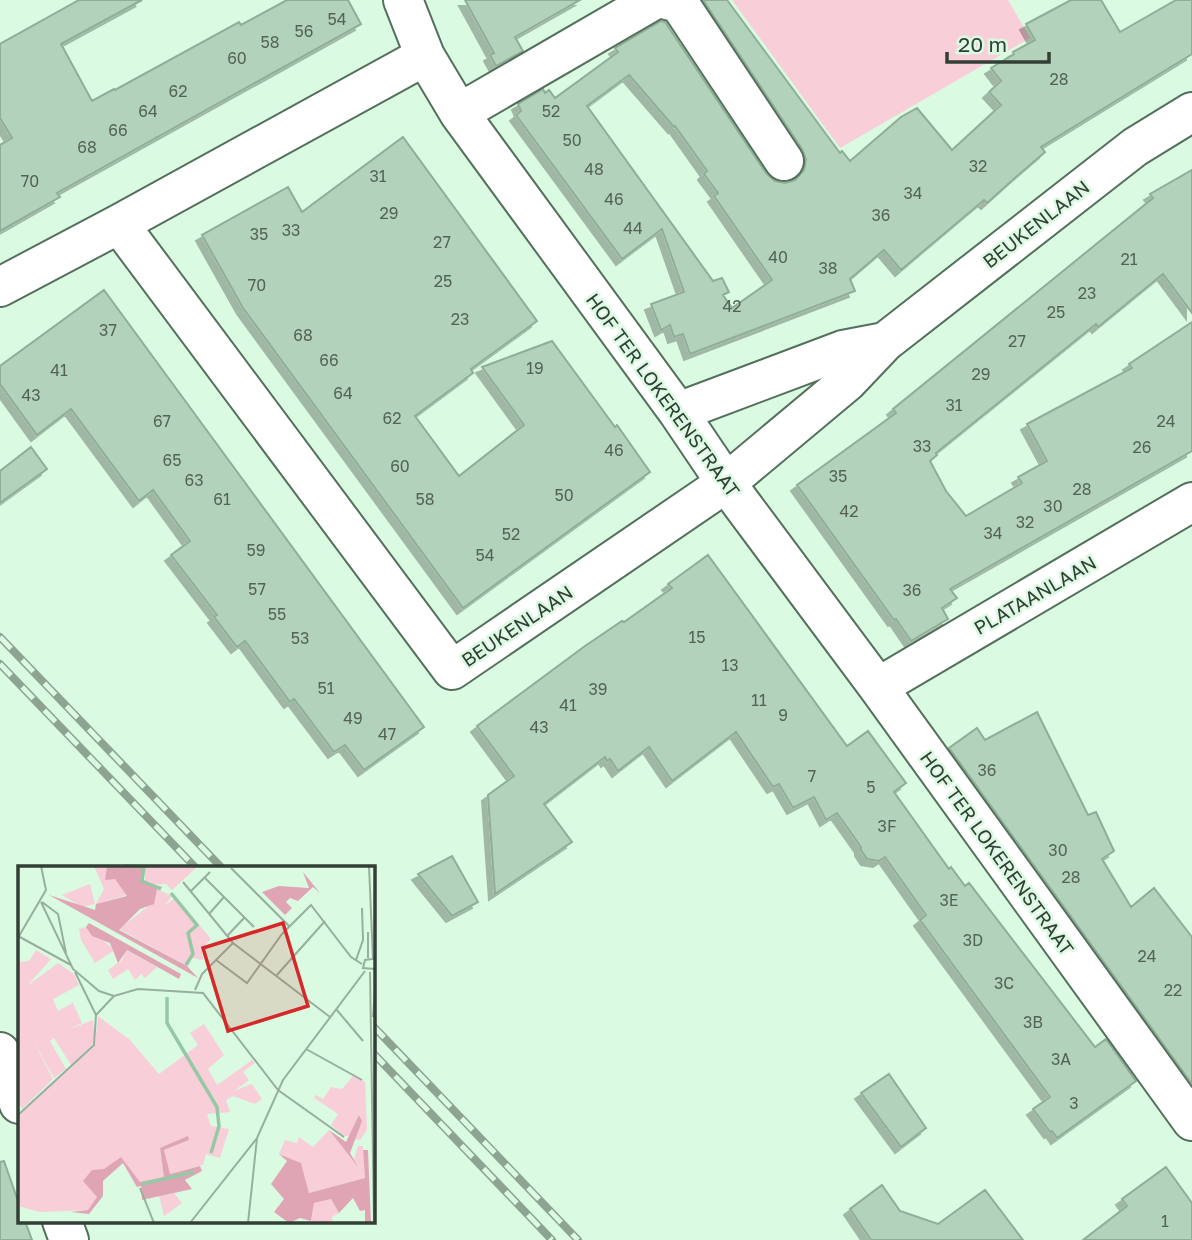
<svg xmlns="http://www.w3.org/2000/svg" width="1192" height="1240" viewBox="0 0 1192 1240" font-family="'Golos Text',sans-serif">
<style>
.green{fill:#f8ced9}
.building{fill:#b3d2bb;stroke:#8fae97;stroke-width:2;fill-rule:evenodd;filter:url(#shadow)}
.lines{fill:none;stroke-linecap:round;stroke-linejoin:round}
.minor-casing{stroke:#54705c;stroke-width:42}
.minor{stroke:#fff;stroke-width:38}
.rail-casing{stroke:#8ea493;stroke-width:8}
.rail{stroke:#dafae2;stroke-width:5;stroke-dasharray:16;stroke-linecap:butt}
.labels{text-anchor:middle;stroke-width:5;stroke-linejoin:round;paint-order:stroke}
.number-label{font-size:16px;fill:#536457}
.street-label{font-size:19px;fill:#333f36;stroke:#dafae2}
.inset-river{fill:none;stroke:#97c8a5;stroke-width:3.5}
.inset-road{fill:none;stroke:#97af9d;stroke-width:2}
.view{fill:#d62828;fill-opacity:0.15;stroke:#d62828;stroke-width:3.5}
.inset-edge{fill:none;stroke:#333f36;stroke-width:3.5}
</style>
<defs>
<filter id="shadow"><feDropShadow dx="-6" dy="6" stdDeviation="0" flood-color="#0004"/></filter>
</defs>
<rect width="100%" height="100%" fill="#dafae2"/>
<path class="green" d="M732,0H1008L1030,38L840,148Z"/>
<path class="building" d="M79,0H142L61,44L92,101L114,89L115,90L239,22L241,25L287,0H348L361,24L57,193L60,197L0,231V145L12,138L0,118V44Z
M465,0H580L515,37L523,51L496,66L490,55L494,53Z
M703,0H727L840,153L842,151L850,161L901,117L917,108L952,150L1001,105L989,92L1001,81L991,68L1014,54L1013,52L1035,40L1026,24L1071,0H1101L1120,32L1176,0H1192V54L1041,147L1045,152L1016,177L987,203L984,200L901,270L884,250L850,279L855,291L690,354L683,334L674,337L670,325L661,330L651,304L684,292L662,229L622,259L516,115L521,111L518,104L543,89L545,93L549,90L555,98L618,52L615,48L661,21L665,22L766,173L775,181L785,183L795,180L804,170L806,159L802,149ZM629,75L674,127L675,126L707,171L704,174L718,193L714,196L772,280L732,308L723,295L729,292L722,278L713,281L587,106Z
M403,137L537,321L471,369L473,373L415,416L459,476L524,425L482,367L552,341L615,427L617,425L650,472L463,608L243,308L202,235L288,187L302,212Z
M1192,170V313L1163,274L1098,327L1096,324L936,453L937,455L930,461L946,491L966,516L1022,483L1018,477L1047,461L1027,424L1132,368L1129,364L1192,322V451L950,589L957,598L942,608L948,619L911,641L896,619L894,620L797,485L896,413L893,409L1153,198L1150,194Z
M104,290L424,727L364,770L345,745L334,752L294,699L290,702L245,641L237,647L214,617L217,615L171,555L190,541L153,490L139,501L71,409L37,435L0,384V366Z
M31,447L47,469L0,503V471Z
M708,555L847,746L868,731L906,783L894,792L949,869L951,867L965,886L969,883L1095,1047L1106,1039L1136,1081L1057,1138L1052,1131L1050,1132L1033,1109L1050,1097L920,920L926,915L885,857L879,861L867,859L861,850V847L837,813L826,820L814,797L793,808L779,784L773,787L736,732L672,781L649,747L618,771L610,759L607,761L605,757L544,804L572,842L495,894L488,795L514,776L477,726L585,646L622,621L624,622L672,588L668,584Z
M1037,712L1088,815L1096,812L1114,851L1102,859L1131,907L1154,888L1192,937V1084L949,748L977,728L985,740Z
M452,856L478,902L452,916L418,874Z
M889,1074L926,1128L901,1147L861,1093Z
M4,1161L19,1204V1221H25L32,1240H0V1162Z
M1166,1167L1192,1203V1240H1083L1127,1206L1122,1199Z
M882,1185L900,1211L938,1224L985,1190L1023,1240H871L850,1209Z"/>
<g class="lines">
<g class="minor-casing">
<path id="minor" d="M403,0L425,56L459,113L678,412L726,483L878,687L1192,1121
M667,0L679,3L784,161
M459,113L654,0
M119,224L452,670L726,483L847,382L885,342L1135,147L1192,112
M0,287L119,224L425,56
M678,412L843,350L885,342
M878,687L1192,502
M0,1052L19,1104
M62,1221L69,1240"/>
</g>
<use href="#minor" class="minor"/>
<g class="rail-casing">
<path id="rail" d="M0,637L221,867
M0,664L195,867
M373,1026L578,1240
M373,1053L552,1240"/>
</g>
<use href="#rail" class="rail"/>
</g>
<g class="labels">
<g class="number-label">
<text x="337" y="25">54</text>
<text x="304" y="37">56</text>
<text x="270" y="48">58</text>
<text x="237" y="64">60</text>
<text x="1059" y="85">28</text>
<text x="178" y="97">62</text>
<text x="148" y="117">64</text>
<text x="551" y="117">52</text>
<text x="118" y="136">66</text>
<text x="572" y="146">50</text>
<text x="87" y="153">68</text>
<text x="978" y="172">32</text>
<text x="594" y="175">48</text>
<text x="378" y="182">31</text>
<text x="30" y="187">70</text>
<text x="913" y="199">34</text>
<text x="614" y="205">46</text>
<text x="389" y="219">29</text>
<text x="881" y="221">36</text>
<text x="633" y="234">44</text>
<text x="291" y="236">33</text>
<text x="259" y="240">35</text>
<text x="442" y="248">27</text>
<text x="778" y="263">40</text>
<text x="1129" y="265">21</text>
<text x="828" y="274">38</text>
<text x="443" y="287">25</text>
<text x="257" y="291">70</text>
<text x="1087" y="299">23</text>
<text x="732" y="312">42</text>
<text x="1056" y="318">25</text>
<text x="460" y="325">23</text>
<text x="108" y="336">37</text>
<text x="303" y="341">68</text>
<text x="1017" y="347">27</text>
<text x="329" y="366">66</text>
<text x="535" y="374">19</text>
<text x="59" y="376">41</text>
<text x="981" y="380">29</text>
<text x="343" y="399">64</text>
<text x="31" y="401">43</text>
<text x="954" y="411">31</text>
<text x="392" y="424">62</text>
<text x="162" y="427">67</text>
<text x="1166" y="427">24</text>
<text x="922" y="452">33</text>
<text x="1142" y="453">26</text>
<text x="614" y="456">46</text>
<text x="172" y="466">65</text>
<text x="400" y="472">60</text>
<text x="838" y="482">35</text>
<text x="194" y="486">63</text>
<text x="1082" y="495">28</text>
<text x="564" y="501">50</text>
<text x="222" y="505">61</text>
<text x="425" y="505">58</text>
<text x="1053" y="512">30</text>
<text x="849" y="517">42</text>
<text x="1025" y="528">32</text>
<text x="993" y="539">34</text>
<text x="511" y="540">52</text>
<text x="256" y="556">59</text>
<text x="485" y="561">54</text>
<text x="257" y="595">57</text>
<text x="912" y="596">36</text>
<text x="277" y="620">55</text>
<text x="697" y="643">15</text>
<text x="300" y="644">53</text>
<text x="730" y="671">13</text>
<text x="326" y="694">51</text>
<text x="598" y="695">39</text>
<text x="759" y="706">11</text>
<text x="568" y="711">41</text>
<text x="783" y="721">9</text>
<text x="353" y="724">49</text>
<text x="539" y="733">43</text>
<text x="387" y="740">47</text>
<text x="987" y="776">36</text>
<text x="812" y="782">7</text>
<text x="871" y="793">5</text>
<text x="887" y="832">3F</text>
<text x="1058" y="856">30</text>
<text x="1071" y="883">28</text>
<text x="949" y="906">3E</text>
<text x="973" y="946">3D</text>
<text x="1147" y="962">24</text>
<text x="1004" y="989">3C</text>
<text x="1173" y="996">22</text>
<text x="1033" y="1028">3B</text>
<text x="1061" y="1065">3A</text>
<text x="1074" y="1109">3</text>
<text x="1165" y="1227">1</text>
</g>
<g class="street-label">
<text transform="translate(1036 224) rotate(-38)" y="7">BEUKENLAAN</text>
<text transform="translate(663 395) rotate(54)" y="7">HOF TER LOKERENSTRAAT</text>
<text transform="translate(1035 595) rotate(-30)" y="7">PLATAANLAAN</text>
<text transform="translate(517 626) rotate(-34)" y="7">BEUKENLAAN</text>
<text transform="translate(997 853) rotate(54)" y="7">HOF TER LOKERENSTRAAT</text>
</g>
</g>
<g transform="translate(18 866)">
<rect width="357" height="357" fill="#dafae2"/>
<path d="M76,0H89L88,13L97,12L109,29L78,38L86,23ZM127,0H180L154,24L148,18L127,19ZM72,18L77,38L64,41L44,29ZM139,23L154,30L146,40L158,31L193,73L184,83L185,94L174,92L169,100L101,63L132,39ZM68,61L97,84L77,97L63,74L61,63ZM18,84L33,93L9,120L40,97L56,108L61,119L35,133L40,145L55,137L64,157L49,164L75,154L77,176L53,199L36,172L32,175L48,203L36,212L13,171L35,213L4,243L0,237V96L11,95ZM108,84L139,101L127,112L123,108L117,114L110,103L95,113L90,104L104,94ZM80,150L112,174L141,208L180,179L172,167L186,158L206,189L190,203L199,219L234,194L237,197L225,206L231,214L216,225L234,218L244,233L237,238L215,230L208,234L212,246L189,248L193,260L211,263L202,292L188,288L185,299L151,308L146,284L171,274L142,282L146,311L122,316L103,292L86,303L80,330L70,344L22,346L0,340V250L77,179ZM335,210L347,216L349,264L342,274L336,273L344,255L341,249L332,270H326L313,259L320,248L296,232L298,229L305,233L313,221L324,223ZM311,264L341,301L336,293L340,280H345L347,312L291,327L283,297L261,288L267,274L279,277L281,271L295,281ZM156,327L164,337L146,350L141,330ZM313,333L321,347L314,351L315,357H293L296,337Z" fill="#f8ced9"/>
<path d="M89,0H127L124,16L145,21L139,23L136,38L122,43L101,64L169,100L180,112L31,29L77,44L78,38L109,30L97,13L87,14ZM285,6L302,27L295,21L280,35L272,32L268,36L274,42L267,49L244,26L261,20L291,22ZM71,57L163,108L161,113L109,84L100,97L92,77L74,70L68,61ZM341,249L344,255L332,287L341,302L311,264L328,276ZM170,270L171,274L146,284L152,308L182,300L184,305L167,314L174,323L124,334L123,320L119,321L105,297L85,315V330L71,348L53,346L70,344L79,331L65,315L74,304L86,303L103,291L122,316L146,311L142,282ZM345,284H350L353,357H347V344L342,345L335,332L321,347L313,333L296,337L293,355L282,352L271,357L256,346L266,333L253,318L269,295L261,288L283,297L291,327L347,312Z" fill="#e0a5b5"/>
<path class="inset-river" d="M107,0L126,1L124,15L143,23M153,27L179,59L170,67L175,88L168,99M149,131V157L199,241L201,260L193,287M124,318L176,306"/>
<path class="inset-road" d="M351,0L355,94M213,2L271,60M187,12L236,61M165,16L215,77L312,151M173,25L192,6M23,36L55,103L81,125L96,130L120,123L185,127L260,224L326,271M24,36L40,48L48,87M191,48L206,31M0,70L53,99M1,70L28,24L23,0M209,70L227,51M350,92V66M354,93L347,94L345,102L357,103M198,94L229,117L264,68L293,39L333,91L344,98M338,94L345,74L344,42M57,106L78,149M352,106L356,357M258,110L307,55M177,124L184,108L215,77M318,143L345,175M78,149L96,130M355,151L357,126M288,183L344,214M0,249L76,179L78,149M122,322L136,357M172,357L239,272L265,214L347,105M230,357L239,272"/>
<path class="view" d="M265,57L290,140L210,165L185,82Z"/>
<rect width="357" height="357" class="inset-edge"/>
</g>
<path d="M947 52v10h102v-10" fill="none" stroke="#333f36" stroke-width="3.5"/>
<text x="958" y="52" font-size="21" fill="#333f36" stroke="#dafae2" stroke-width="5" paint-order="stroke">20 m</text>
</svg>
